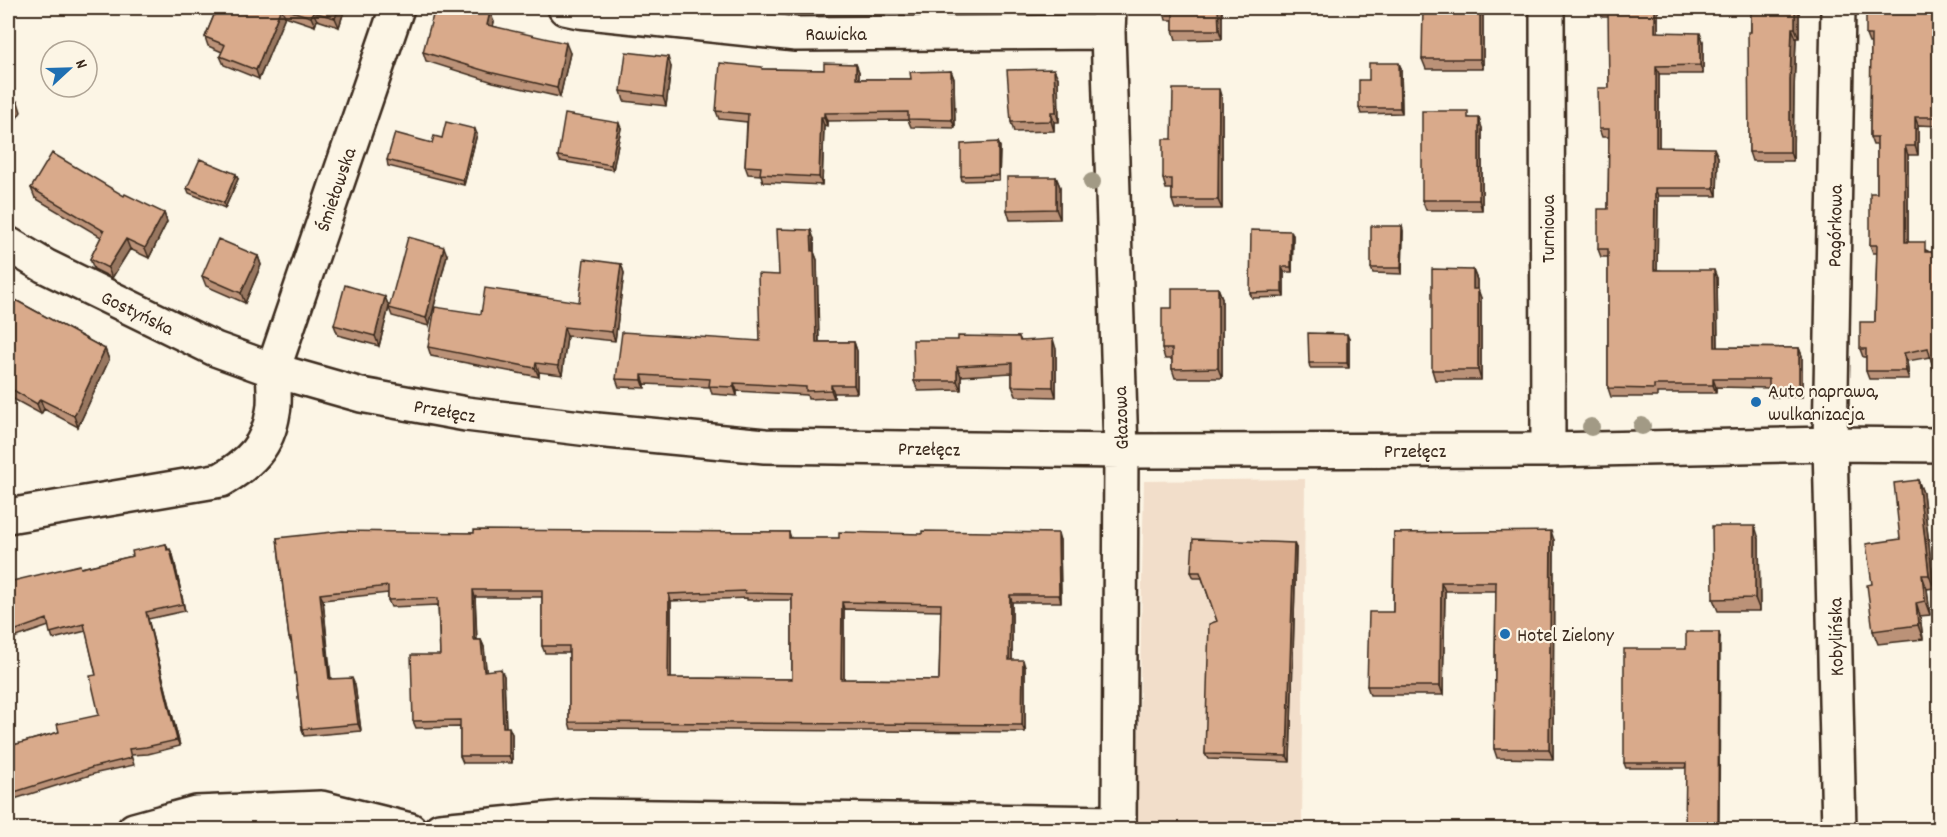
<svg xmlns="http://www.w3.org/2000/svg" width="1947" height="837" viewBox="0 0 1947 837" font-family="Dekko,sans-serif">
<style>
.built{fill:#f2deca}
.lines{fill:none;stroke-linecap:round;stroke-linejoin:round}
.minor-casing{stroke:#3b2a1e;stroke-width:38}
.minor{stroke:#fcf5e5;stroke-width:33}
.tree{fill:#a29a85}
.wall{fill:#bb9278;stroke:#3b2a1e;stroke-width:1.5;fill-rule:evenodd}
.shaded-wall{fill:#987761;stroke:#3b2a1e;stroke-width:1.5}
.building{fill:#d9aa8b;stroke:#3b2a1e;stroke-width:1.5;fill-rule:evenodd}
.poi-dot{fill:#1f6fb2;stroke:#fcf5e5;stroke-width:2}
.labels{text-anchor:middle;stroke-width:4.5;stroke-linejoin:round;paint-order:stroke}
.street-label{font-size:20px;fill:#3b2a1e;stroke:#fcf5e5}
.poi-label{font-size:20px;fill:#3b2a1e;stroke:#fcf5e5;text-anchor:start}
</style>
<rect width="100%" height="100%" fill="#fcf5e5"/>
<filter id="ink" filterUnits="userSpaceOnUse"><feTurbulence type="fractalNoise" baseFrequency=".0167" numOctaves="2"/><feDisplacementMap in="SourceGraphic" scale="12" xChannelSelector="R" yChannelSelector="G"/><feConvolveMatrix kernelMatrix="1 2 1 2 8 2 1 2 1" color-interpolation-filters="sRGB"/></filter>
<g filter="url(#ink)">
<path class="built" d="M1305,479L1302,829L1137,830L1144,481Z"/>
<g class="lines">
<g class="minor-casing">
<path id="minor" d="M565,8L579,11L796,34L1108,32
M1109,8L1108,32L1121,451L1119,830
M1547,8L1548,450
M1838,8L1830,444L1839,830
M8,244L45,266L215,349L273,370L361,395L466,414L597,430L765,446L1121,451L1548,450L1830,444L1940,445
M8,516L221,480C250,463 268,446 273,412C276,399 273,383 273,370L397,8
M134,830L196,813L321,808L410,830
M440,830L585,816L1119,823"/>
</g>
<use href="#minor" class="minor"/>
</g>
<g class="tree">
<circle cx="1092" cy="182" r="9"/>
<circle cx="1642" cy="426" r="9"/>
<circle cx="1591" cy="427" r="9"/>
</g>
<path class="wall" d="M217,8H345L339,27L317,20L315,26L285,16L259,79L224,65L220,56L222,52L208,46L205,37Z
M1163,8H1222V39L1176,40L1173,30V20H1166Z
M1483,8V69H1426L1422,59Z
M1599,8H1658V32L1703,41V74H1659V147L1718,157L1717,196H1658L1657,270L1717,278L1718,347L1799,348L1802,356V397H1772L1769,388L1716,387V393H1657V397H1611L1608,388V257H1601L1598,249L1608,209L1609,137H1602L1599,129L1609,88V17H1602Z
M1751,8H1799V38H1796L1794,90L1793,161H1752L1749,152Z
M1940,8V126L1918,125V155H1908V242L1928,251V252H1940V379H1937L1930,357L1907,361L1909,379H1869L1866,371V357H1863L1860,349L1875,322L1877,253H1873L1870,245L1877,193V145H1873L1870,137L1871,43H1869L1866,35L1911,10Z
M463,16L494,22L493,26L570,53L560,97L493,82L426,61L423,52Z
M856,64L859,72V79H911L951,71L954,79L955,128L911,127L908,120L827,121V126L824,125L822,185L763,182L761,175L748,174L745,166L747,122L719,119L716,111L763,69L824,70Z
M671,67L666,106L624,101L621,91Z
M1401,68L1402,113L1361,114L1359,108L1369,80Z
M1058,78L1059,122H1054V131L1014,132L1011,122Z
M1222,99V209H1175L1172,200V189H1166L1163,179L1172,139Z
M1470,118L1482,128V210H1426L1422,200Z
M621,128L613,170L560,161L558,156Z
M477,134L464,185L388,166L387,160L432,143L442,138Z
M998,142L1000,147L999,180L962,181L961,176Z
M1056,177L1060,187V219L1010,220L1007,210Z
M238,179L225,208L189,193L187,188Z
M31,188L124,196L164,213L167,222L149,258L130,249L112,278L94,269L90,259L101,237L35,198Z
M1402,226L1403,231L1402,274L1373,273L1371,268Z
M1293,236L1292,272H1284V297L1252,298L1250,293Z
M814,239V252L817,260L819,342H854L857,351V393H834V398L808,399L807,395L737,391V396L712,394L710,387L645,384V388L619,387L616,379L760,341L779,275Z
M447,255L429,326L392,316L389,308Z
M258,256L261,265L245,303L206,286L202,276Z
M621,264L624,273L615,341L567,336L562,375L539,372V377L431,356L428,347L481,314L579,302Z
M1473,270L1477,280V289L1481,298V380H1435L1432,370Z
M1218,288L1222,298V378H1175L1172,369V359H1165L1162,349L1172,308Z
M8,296L105,349L109,360L78,427L44,409L41,414L8,396Z
M385,297L389,307L379,346L338,335L334,325Z
M1019,337L1021,341L1056,349V397L1016,396L1012,386V373L961,376V390L918,391L914,381L958,340Z
M1349,339V368H1310L1309,363Z
M1918,480L1923,493L1934,588L1927,589L1930,615L1920,616L1923,639L1878,644L1873,631L1872,584L1900,539Z
M789,532L791,538L1060,540L1061,602H1012V660L1025,667V732L571,729L569,722V653H545L542,646V597H475L477,640H481L484,647L486,671L504,676L506,727L512,734V763H463L460,756V727L416,728L413,721L440,655L438,605L391,607L388,600V593L323,600L331,679L355,685L361,731L304,736L302,729L292,645L289,638L277,538L474,533ZM747,598V600H792V679L671,678V601ZM844,609L941,611L939,680L844,679Z
M1394,533L1554,540L1553,759L1497,758L1494,749L1496,591H1445L1443,695H1370L1367,686L1393,612Z
M1759,539L1760,611H1718L1713,599Z
M166,544L168,549L173,555L185,611L148,619L180,746L148,754L131,755L134,765L97,773L8,801V738L10,746L59,732L99,715L96,675L86,631L53,639L49,626L8,640V582L81,568L133,556Z
M1296,548L1290,762L1208,759L1205,754L1217,621L1202,578H1194L1191,572Z
M1720,637L1685,768H1626L1624,763L1686,649Z"/>
<path class="shaded-wall" d="M281,8L285,16L259,79L256,70Z
M339,8H345L339,27L335,18Z
M1218,8H1222V39L1219,30Z
M1480,8H1483V69L1480,59Z
M1655,8H1658V41L1655,32Z
M1795,8H1799V38L1795,28Z
M313,12L317,20L315,26L311,17Z
M490,12L494,22L490,34L487,25Z
M1792,28L1796,38L1794,90L1793,161L1790,152V80Z
M1700,33L1703,41V74L1700,65Z
M566,43L570,53L560,97L557,88Z
M668,57L671,67L666,106L663,97Z
M1399,63L1401,68L1402,113L1400,108Z
M856,64L859,72V87L856,79Z
M1656,66L1659,74V156L1656,147Z
M1054,69L1058,78L1059,122L1056,112Z
M951,71L954,79L955,128L952,120Z
M1219,89L1222,99V209L1218,200Z
M18,102L21,112L8,132V117Z
M1051,112L1054,122V131L1051,121Z
M824,113L827,121V126L824,117Z
M821,117L824,125L822,185L819,177Z
M1915,117L1918,125V155L1915,146Z
M1479,118L1482,128V210L1479,200Z
M619,123L621,128L613,170L611,165Z
M475,129L477,134L464,185L463,180Z
M998,142L1000,147L999,180L998,175Z
M1905,146L1908,155V250L1905,242Z
M1714,148L1718,157L1717,196L1714,188Z
M236,174L238,179L225,208L224,203Z
M1056,177L1060,187V219L1056,209Z
M1655,188L1658,196L1657,279L1654,270Z
M164,213L167,222L149,258L145,248Z
M1402,226L1403,231L1402,274L1401,268Z
M811,230L814,239V252L817,260L819,350L816,342Z
M1291,231L1293,236L1292,272L1291,267Z
M126,239L130,249L112,278L108,268Z
M444,247L447,255L429,326L426,318Z
M258,256L261,265L245,303L241,293Z
M621,264L624,273L615,341L612,332Z
M1282,267L1284,272V297L1282,292Z
M1473,270L1477,280V299L1473,289Z
M1714,270L1717,278L1718,355L1715,347Z
M1218,288L1222,298V378L1218,368Z
M1478,289L1481,298V380L1478,370Z
M385,297L389,307L379,346L375,336Z
M564,327L567,336L562,375L558,366Z
M1347,334L1349,339V368L1347,363Z
M1053,339L1056,349V397L1053,387Z
M854,342L857,351V393L854,385Z
M1799,348L1802,356V397L1799,388Z
M105,349L109,360L78,427L74,416Z
M1904,353L1907,361L1909,379L1906,371Z
M536,363L539,372V377L535,368Z
M957,366L961,376V390L957,381Z
M642,375L645,384V388L642,380Z
M1713,379L1716,387V393L1713,385Z
M734,383L737,391V396L734,387Z
M831,385L834,393V398L831,390Z
M40,399L44,409L41,414L37,404Z
M1918,480L1923,493L1934,588L1929,575Z
M1755,526L1759,539L1760,611L1755,598Z
M1551,531L1554,540L1553,759L1549,749Z
M1058,533L1060,540L1061,602L1059,595Z
M1294,543L1296,548L1290,762L1287,756Z
M170,549L173,555L185,611L183,604Z
M1922,575L1927,589L1930,615L1925,601Z
M1441,582L1445,591L1443,695L1440,686Z
M473,590L475,597L477,647L474,640Z
M320,594L323,600L331,686L329,679Z
M669,594L671,601V685L668,678Z
M1010,595L1012,602V667L1009,660Z
M842,602L844,609V686L841,679Z
M1916,603L1920,616L1923,639L1918,625Z
M146,612L148,619L180,746L177,740Z
M1719,632L1720,637L1719,830H1718Z
M481,640L484,647L487,678L484,671Z
M1023,660L1025,667V732L1022,725Z
M501,669L504,676L506,734L503,727Z
M352,678L355,685L361,731L358,724Z
M509,727L512,734V763L509,756Z"/>
<path class="building" d="M217,8H339L335,18L313,12L311,17L281,8L256,70L220,56L225,45L205,37Z
M435,8L463,16L465,8H472L490,12L487,25L566,43L557,88L489,72L423,52Z
M1163,8H1218L1219,30H1173V10H1163Z
M1423,8H1480V59H1422Z
M1599,8H1655V32L1700,33V65L1656,66V147L1714,148V188H1655L1654,270H1714L1715,347L1799,348V388H1769V379H1713V385H1654V389L1608,388V249H1598V209H1608L1609,129H1599L1598,88H1609L1608,9H1599Z
M1751,8H1795V28H1792L1790,80V152H1749L1748,32H1751Z
M1911,8H1939L1940,117H1915V146H1905V242H1925V252H1940V371H1934L1928,348L1904,353L1906,371H1866V349H1860V322H1875L1877,245H1870V193H1877V137H1870L1871,35H1866V9L1911,10Z
M626,52L668,57L663,97L621,91Z
M720,63L762,67V69L824,70V63L856,64V79H911L910,72L951,71L952,120L908,119V112L824,113V117H821L819,177L760,174L761,167L745,166L748,114L716,111Z
M1369,63H1399L1400,108H1359V80H1369Z
M1054,69L1056,112H1051V121L1011,122L1007,70Z
M1173,89H1219L1218,200H1172V179H1163V139H1172Z
M8,95L18,102L8,117Z
M1422,111H1468V118H1479V200H1422Z
M565,114L619,123L611,165L558,156Z
M446,122L475,129L463,180L387,160L395,133L432,143L434,136L442,138Z
M998,142V175L961,176V144Z
M52,153L124,196L125,194L164,213L145,248L126,239L108,268L90,259L104,231L31,188Z
M200,159L236,174L224,203L187,188Z
M1007,177H1056V209L1007,210Z
M1371,226H1402L1401,268H1371Z
M777,229L811,230L812,251H814L816,342H854V385H831V390L806,391V387L734,383V387L709,386L710,379L642,375V380L616,379L622,332L760,341L758,274L779,275Z
M1251,230L1291,231V267H1282V292L1250,293Z
M408,237L444,247L426,318L389,308Z
M218,239L258,256L241,293L202,276Z
M584,259L621,264L612,332L564,327L558,366L536,363L535,368L428,347L435,307L481,314L485,288L579,302Z
M1432,269L1473,270V289H1478V370H1432Z
M345,285L385,297L375,336L334,325Z
M1172,288H1218V368L1172,369V349H1162V308H1172Z
M8,296L105,349L74,416L40,399L37,404L8,387Z
M1308,333L1347,334V363H1309Z
M958,336L1019,337L1020,341L1053,339V387L1012,386V363L957,366V381H914L913,340H958Z
M1918,480L1929,575H1922L1925,601L1916,603L1918,625L1873,631L1867,585L1872,584L1866,544L1900,539L1894,483Z
M1712,526H1755V598L1713,599Z
M474,530L789,532V538H839V532L922,534V531L1058,533L1059,595H1010L1009,660H1023L1022,725L569,722V646H542V590H473L474,640H481L484,671L501,669L503,727H509V756H460V720L413,721L411,655H440L438,598L388,600V586L320,594L329,679L352,678L358,724L302,729L291,638H289L277,538L342,531L474,533ZM745,591V593L792,594V679L668,678L669,594ZM842,602L941,604L939,680L841,679Z
M1551,531L1549,749H1494L1496,582H1441L1440,686H1367L1369,612H1393L1394,533Z
M1193,539L1294,543L1287,756L1205,754L1209,624L1217,621L1200,572H1191Z
M166,544L167,550L170,549L183,604L146,612L177,740L146,747L129,749L131,758L94,767L8,794V738L10,746L59,732L57,724L99,715L90,676L96,675L84,624L50,633L47,619L8,633V582L80,565L81,568L133,556L132,551Z
M1686,632H1719L1718,830H1685L1686,763H1624V649H1686Z"/>
</g>
<g class="poi-dot">
<circle cx="1756" cy="402" r="6"/>
<circle cx="1505" cy="634" r="6"/>
</g>
<g class="labels">
<g class="street-label">
<text x="836" y="40">Rawicka</text>
<text transform="translate(335 189) rotate(-71)" y="7">Śmiełowska</text>
<text transform="translate(1834 226) rotate(-89)" y="7">Pagórkowa</text>
<text transform="translate(1547 229) rotate(-90)" y="7">Turniowa</text>
<text transform="translate(138 312) rotate(26)" y="7">Gostyńska</text>
<text transform="translate(445 410) rotate(10)" y="7">Przełęcz</text>
<text transform="translate(1120 418) rotate(-92)" y="7">Głazowa</text>
<text transform="translate(929 448) rotate(1)" y="7">Przełęcz</text>
<text x="1415" y="457">Przełęcz</text>
<text transform="translate(1835 637) rotate(-91)" y="7">Kobylińska</text>
</g>
<g class="poi-label">
<text x="1768" y="397">Auto naprawa,<tspan x="1768" dy="23">wulkanizacja</tspan></text>
<text x="1517" y="641">Hotel Zielony</text>
</g>
</g>
<rect width="1947" height="837" fill="none" stroke="#fcf5e5" stroke-width="30"/>
<rect x="15" y="15" width="1917" height="807" fill="none" stroke="#3b2a1e" stroke-width="2" filter="url(#ink)"/>
<g transform="translate(69 69) rotate(68)"><circle r="28" fill="#fcf5e5" stroke="#afa495" stroke-width="1.5"/>
<path d="M0-4.5L10 22L0 15L-10 22Z" fill="#1f6fb2"/>
<text y="-9" font-size="16" font-weight="bold" text-anchor="middle" fill="#3b2a1e">N</text>
</g>
</svg>
